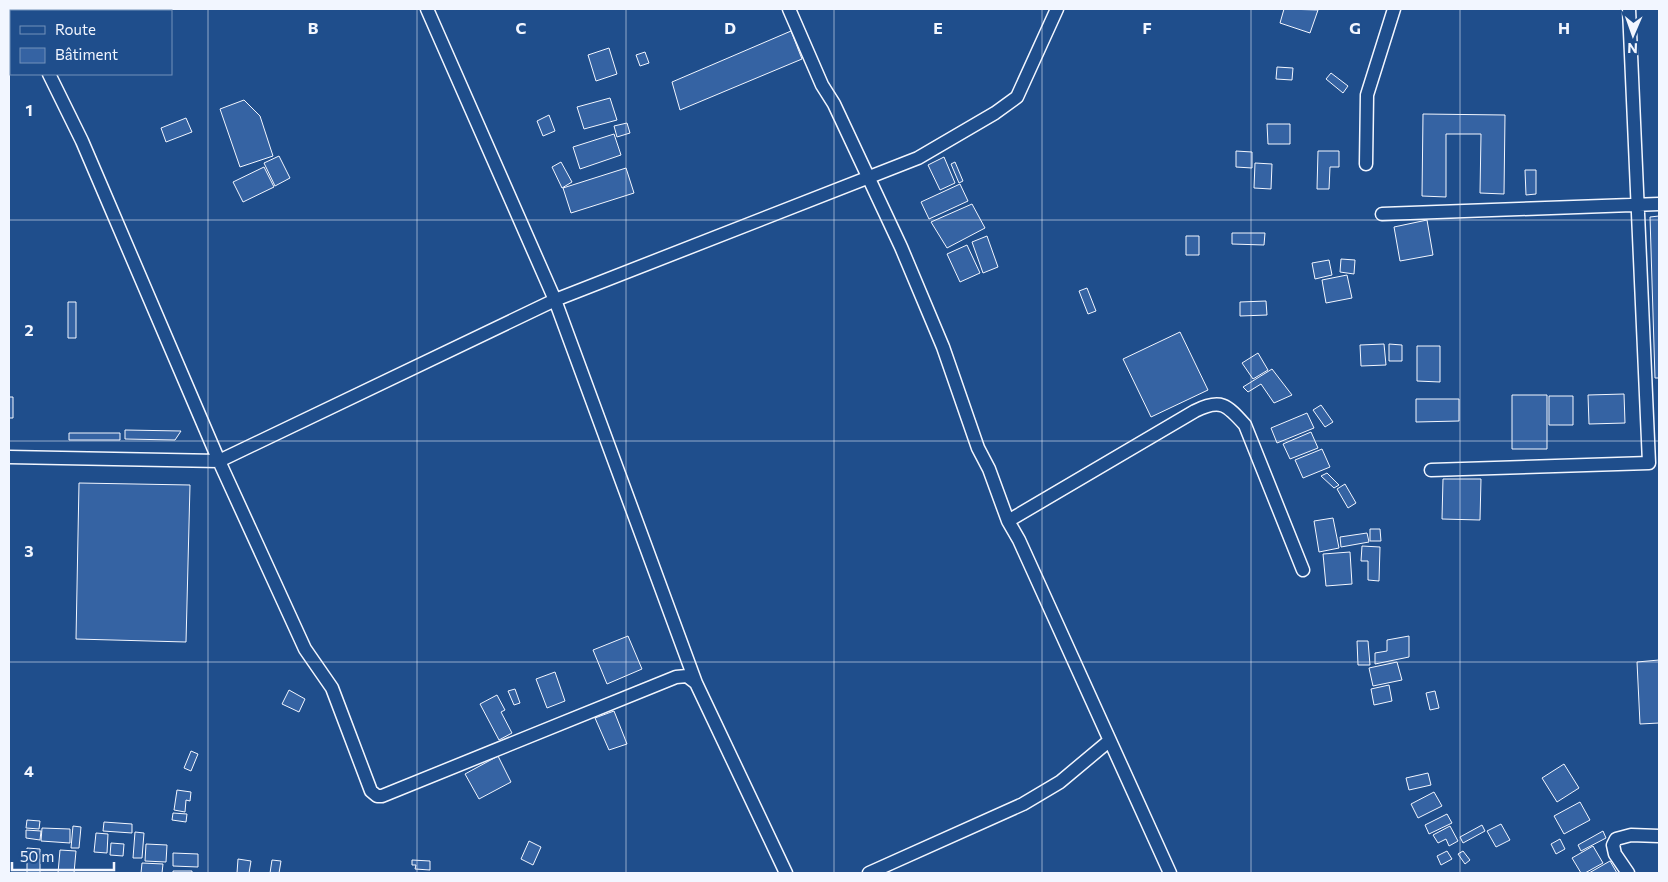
<svg xmlns="http://www.w3.org/2000/svg" width="1668" height="882" viewBox="0 0 1668 882" font-family="Commissioner,sans-serif">
<style>
.building{fill:#3563a3;stroke:#f2f6ff}
.lines{fill:none;stroke-linecap:round;stroke-linejoin:round}
.minor-casing{stroke:#f2f6ff;stroke-width:15}
.minor{stroke:#1f4e8c;stroke-width:12}
.grid{fill:none;stroke:#f2f6ff;stroke-width:1;stroke-opacity:0.55}
.grid-label{font-size:16px;text-anchor:middle;font-weight:bold;fill:#f2f6ff;stroke:#1f4e8c;stroke-width:4;stroke-linejoin:round;paint-order:stroke}
</style>
<rect width="100%" height="100%" fill="#1f4e8c"/>
<path class="building" d="M1284,9L1318,10L1310,33L1280,23Z
M791,31L802,59L680,110L672,82Z
M609,48L617,74L596,81L588,55Z
M645,52L649,63L640,66L636,55Z
M1277,67L1293,68L1292,80L1276,79Z
M1331,73L1348,86L1343,93L1326,79Z
M610,98L617,120L584,129L577,107Z
M244,100L260,116L273,156L240,167L220,109Z
M1423,114L1505,115L1504,194L1480,193L1481,134H1446V197L1422,196Z
M549,115L555,131L543,136L537,121Z
M186,118L192,132L166,142L161,128Z
M627,123L630,133L617,137L614,126Z
M1267,124H1290V144H1268Z
M614,134L621,155L580,169L573,147Z
M1236,151L1252,152V168L1236,167Z
M1318,151H1339V167H1330L1329,189H1317Z
M279,156L290,178L275,186L264,163Z
M944,157L955,183L940,190L928,165Z
M561,162L572,182L562,188L552,167Z
M955,162L963,181L959,183L951,164Z
M1255,163L1272,164L1271,189L1254,188Z
M264,167L274,187L243,202L233,182Z
M626,168L634,193L571,213L563,188Z
M1525,170H1536V194L1526,195Z
M960,184L968,201L929,219L921,202Z
M972,204L985,228L947,248L931,222Z
M1659,216V378H1655L1650,217Z
M1427,220L1433,255L1400,261L1394,227Z
M1232,233H1265L1264,245L1232,244Z
M987,236L998,267L983,273L972,242Z
M1186,236H1199V255H1186Z
M967,245L980,273L960,282L947,254Z
M1341,259L1355,260L1354,274L1340,272Z
M1329,260L1332,275L1315,279L1312,263Z
M1347,275L1352,298L1326,303L1322,280Z
M1087,288L1096,311L1088,314L1079,291Z
M1266,301L1267,315L1240,316V302Z
M68,302H76V338H68Z
M1180,332L1208,390L1151,417L1123,359Z
M1384,344L1386,365L1361,366L1360,345Z
M1389,344L1402,345V361H1389Z
M1417,346H1440V382L1417,381Z
M1258,353L1268,370L1253,379L1242,363Z
M1272,369L1292,395L1274,403L1261,384L1248,392L1243,387Z
M1624,394L1625,423L1589,424L1588,395Z
M1512,395H1547V449H1512Z
M1549,396H1573V425H1549Z
M9,397H13V418H9Z
M1416,399H1459V421L1416,422Z
M1321,405L1333,422L1325,427L1313,410Z
M1307,413L1314,428L1277,443L1271,428Z
M125,430L181,431L175,440L125,439Z
M1311,432L1318,448L1290,459L1283,444Z
M69,433H120V440H69Z
M1322,449L1330,467L1303,478L1295,460Z
M1327,473L1339,485L1334,488L1321,476Z
M1443,479H1481L1480,520L1442,519Z
M79,483L190,485L186,642L76,639Z
M1345,484L1356,503L1348,508L1337,489Z
M1333,518L1339,548L1319,552L1314,521Z
M1370,529H1380L1381,541H1370Z
M1367,533L1369,542L1341,547L1340,537Z
M1362,546L1380,547L1379,581L1368,580V561H1361Z
M1350,552L1352,584L1326,586L1323,554Z
M628,636L642,669L607,684L593,650Z
M1409,636V657L1375,664V653L1387,651V640Z
M1357,641H1368L1370,665H1358Z
M1659,660V723L1640,724L1637,662Z
M1397,662L1402,680L1373,686L1369,668Z
M555,672L565,701L547,708L536,679Z
M1389,685L1392,701L1374,705L1371,689Z
M515,689L520,703L514,705L508,691Z
M289,690L305,699L299,712L282,704Z
M1435,691L1439,708L1430,710L1426,693Z
M497,695L505,710L501,712L512,733L499,740L480,704Z
M614,711L627,744L609,750L595,718Z
M191,751L198,754L191,771L184,768Z
M498,756L511,782L479,799L465,774Z
M1564,764L1579,788L1557,802L1542,778Z
M1428,773L1431,785L1409,790L1406,778Z
M177,790L191,792L190,801L186,800L185,812L174,810Z
M1434,792L1442,806L1418,818L1411,804Z
M1580,802L1590,820L1564,834L1554,816Z
M173,813L187,814L186,822L172,820Z
M1447,814L1452,823L1429,834L1425,825Z
M27,820L40,821L39,829L26,828Z
M104,822L132,824V833L103,831Z
M1501,824L1510,840L1496,847L1487,831Z
M1482,825L1485,831L1463,843L1460,837Z
M73,826L81,827L79,848H71Z
M1450,826L1458,841L1449,846L1446,839L1438,843L1433,835Z
M42,828L70,829V843L41,841Z
M26,830L41,831L40,840L26,838Z
M1603,831L1606,838L1581,851L1578,845Z
M135,832L144,833L142,858H133Z
M96,833L108,834L107,853L94,852Z
M1560,839L1565,849L1556,854L1551,844Z
M529,841L541,847L533,865L521,859Z
M111,843L124,844L123,856L110,855Z
M146,844L167,845L166,862L145,861Z
M1593,846L1603,863L1585,873H1581L1572,858Z
M27,848L40,849V873H27Z
M60,850L76,851L74,873H58Z
M1447,851L1452,859L1441,865L1437,856Z
M1463,851L1470,860L1465,864L1458,854Z
M173,853L198,854V867L173,866Z
M238,859L251,861L249,873H237Z
M272,860L281,861L279,873H270Z
M412,860L430,861V870L415,869L416,865H412Z
M1610,861L1617,873H1589Z
M142,863L163,864L162,873H141Z
M173,871H192V873H173Z"/>
<g class="lines">
<g class="minor-casing">
<path id="minor" d="M18,9L19,11
M427,9L555,300L696,683
M789,9L822,85L834,104L901,247L943,347L978,448L989,469L1008,521L1019,540L1170,873
M49,74L82,141L219,461L305,649L332,688L371,791L377,796H382L676,677L687,676L696,683L786,873
M1366,164L1367,95L1394,9
M1382,214L1659,204
M9,457L219,461L555,300L918,158L995,113L1017,97L1057,9
M1431,470L1649,463L1629,9
M1008,521L1195,411C1221,398 1227,405 1245,425L1303,570
M869,873L1023,804L1060,782L1109,741
M1628,873L1615,854L1613,845L1616,839L1631,835L1659,836"/>
</g>
<use href="#minor" class="minor"/>
</g>
<path class="grid" d="M208,9V873M417,9V873M626,9V873M834,9V873M1042,9V873M1251,9V873M1460,9V873M9,220H1659M9,441H1659M9,662H1659"/>
<g class="grid-label">
<text x="313" y="34">B</text>
<text x="521" y="34">C</text>
<text x="730" y="34">D</text>
<text x="938" y="34">E</text>
<text x="1147" y="34">F</text>
<text x="1355" y="34">G</text>
<text x="1564" y="34">H</text>
<text x="29" y="116">1</text>
<text x="29" y="336">2</text>
<text x="29" y="557">3</text>
<text x="29" y="777">4</text>
</g>
<rect width="1668" height="882" fill="none" stroke="#f2f6ff" stroke-width="20"/>
<rect x="10" y="10" width="162" height="65" fill="#1f4e8c" stroke="#7391ba"/>
<rect x="20" y="26" width="25" height="8" fill="#1f4e8c" stroke="#7391ba"/>
<text x="55" y="35" font-size="15" fill="#f2f6ff">Route</text>
<rect x="20" y="48" width="25" height="15" fill="#3563a3" stroke="#7391ba"/>
<text x="55" y="60" font-size="15" fill="#f2f6ff">Bâtiment</text>
<g transform="translate(1633 35) rotate(182)" stroke="#1f4e8c" stroke-width="4" paint-order="stroke">
<path d="M0-4L9 19L0 12L-9 19Z" fill="#f2f6ff"/>
<text y="-8" font-size="14" font-weight="bold" text-anchor="middle" fill="#f2f6ff">N</text>
</g>
<path d="M12 862v8h102v-8" fill="none" stroke="#f2f6ff" stroke-width="2.5"/>
<text x="20" y="862" font-size="15" fill="#f2f6ff" stroke="#1f4e8c" stroke-width="4" paint-order="stroke">50 m</text>
</svg>
